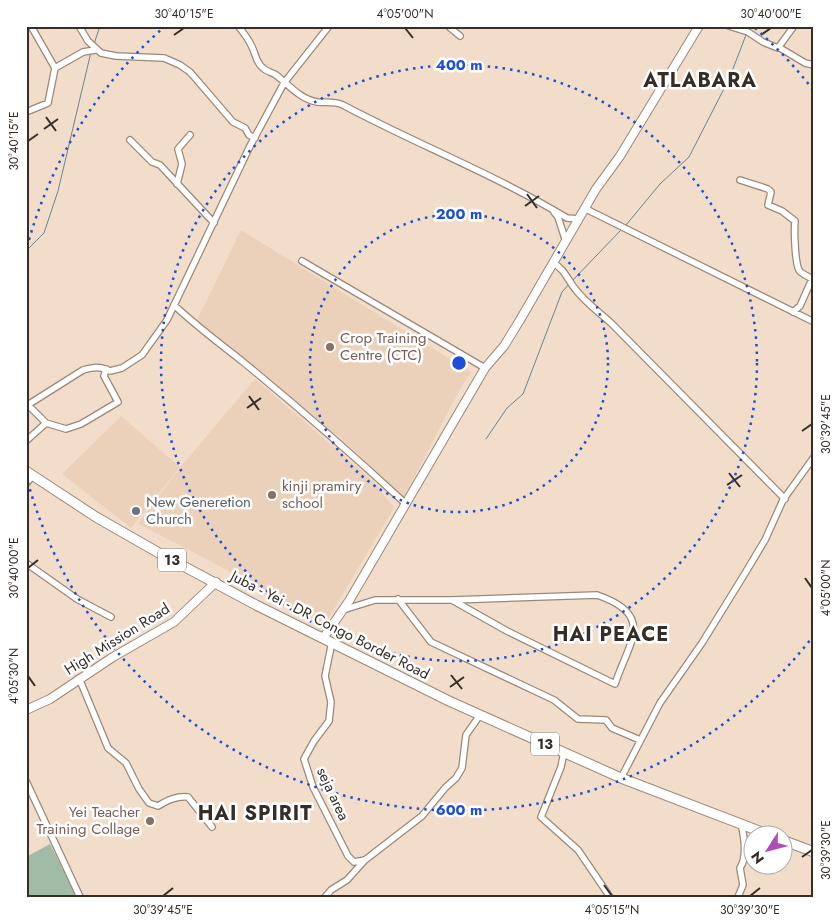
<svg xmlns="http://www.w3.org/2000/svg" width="840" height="923" viewBox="0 0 840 923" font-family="Jost,sans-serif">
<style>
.built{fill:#ecd1ba}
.green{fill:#a1bca6}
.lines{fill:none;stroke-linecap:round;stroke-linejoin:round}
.stream{stroke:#688592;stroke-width:1}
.street-casing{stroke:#9c8878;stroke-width:8}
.secondary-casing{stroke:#9c8878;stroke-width:10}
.primary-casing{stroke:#9c8878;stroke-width:11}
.street{stroke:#fff;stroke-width:5.5}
.secondary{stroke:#fff;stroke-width:8}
.primary{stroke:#fff;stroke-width:9}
.ticks{fill:none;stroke:#362d27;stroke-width:2}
.ring{fill:none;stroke:#1d4ed8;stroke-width:2.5;stroke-dasharray:2.5 5}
.education-dot{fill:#8d6e63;stroke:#fff;stroke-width:2}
.worship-dot{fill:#6b7280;stroke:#fff;stroke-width:2}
.labels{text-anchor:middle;stroke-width:5;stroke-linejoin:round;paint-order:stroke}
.shield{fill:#fff;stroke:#726c68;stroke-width:1}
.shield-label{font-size:14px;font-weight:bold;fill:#362d27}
.education-label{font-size:15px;fill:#785e54;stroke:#fff;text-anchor:start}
.worship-label{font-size:15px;fill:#5b616d;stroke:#fff;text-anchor:start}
.street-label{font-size:15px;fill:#362d27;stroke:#fff}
.district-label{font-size:20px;font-weight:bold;letter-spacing:1px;fill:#362d27;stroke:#fff}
.centre{fill:#1d4ed8;stroke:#fff;stroke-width:2.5}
.ring-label{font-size:15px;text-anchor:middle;font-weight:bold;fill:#1d4ed8;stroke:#fff;stroke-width:5;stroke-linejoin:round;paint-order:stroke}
.neatline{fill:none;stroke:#362d27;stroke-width:2}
.ticks-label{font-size:12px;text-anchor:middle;fill:#362d27}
</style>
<rect width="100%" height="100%" fill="#f2ddcb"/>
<path class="built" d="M241,230L471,372L459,391L404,497L339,437L196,322Z
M255,379L374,482L394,508L324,626L214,563L138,524L182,465Z
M121,416L180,467L131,528L62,474Z"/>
<path class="green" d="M50,844L77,897H26V857Z"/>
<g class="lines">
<path class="stream" d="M748,31L751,26
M94,44L100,26
M626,225L660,184L689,157L729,79L746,35
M26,251L44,233L58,191L91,52
M572,281L621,230
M486,439L507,408L523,394L562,292L569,284"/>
<g class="street-casing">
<path id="street" d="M79,26L88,41L101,53L116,56L164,58L180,65L190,72L233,122L245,128L249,135L255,138
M238,26C243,32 248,38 251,45C256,53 255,62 263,68C267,72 272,72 276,75C289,85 300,99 317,102C326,103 334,101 343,105C416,144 496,175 567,218L579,219
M448,26L460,36
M729,26L748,32L763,42L778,48L794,26
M780,48L805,63L814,65
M55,68L83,52L95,50
M26,112L48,103L55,68L31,26
M130,140L152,162L160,165L214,223
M740,180L768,189L771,192L768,205L782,211L795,221C794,230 795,263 799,270C801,274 808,276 812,279L800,306L793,312
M177,184L182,164L178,149L190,135
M586,209L814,322
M554,212L558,217L566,242
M302,261L485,368
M553,263C565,269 568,281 576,290C586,303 599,312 611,323L785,499
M174,305C195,325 219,343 242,361C298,407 353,455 406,504
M28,405L46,423L66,429L81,424L118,402L104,376L106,369
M26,406L83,370C94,367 100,366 110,371L122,368L142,355L167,320L250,146L284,83L329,26
M26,441L46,423
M26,484L33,475
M26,563L77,599L111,617
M398,599L431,642L554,700L578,719L606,720L612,728L640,740
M343,610L375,600H452L597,595C656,615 629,642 615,684L507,631L452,600
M332,642L325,676L331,702L329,721L314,741L304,759L313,787L348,856L354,862L365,860
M79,678L108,748L126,763L139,789L149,803L158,806C168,800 176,796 188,797L212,827
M564,752L561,767L541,817L578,850L610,897
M621,778L660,703L702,643L744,575L765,540L783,500L814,457
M26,781L80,897
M325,897L331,890L347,880L365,860L422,816L445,788L456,778L462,768L466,735L480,715
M738,897L743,885L740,868C748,856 744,836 741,823"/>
</g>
<g class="secondary-casing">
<path id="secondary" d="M324,637L349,601L485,368L504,346L520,320L596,189L620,156L699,26
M26,710L50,699L113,657L174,622L216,582"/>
</g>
<g class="primary-casing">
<path id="primary" d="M26,471L96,517L159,553L256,605L449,701L621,778L772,836
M782,840L814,852"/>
</g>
<use href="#street" class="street"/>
<use href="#secondary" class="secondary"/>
<use href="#primary" class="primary"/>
</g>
<path class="ticks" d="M405,28L413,38M174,35L184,28M761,35L771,28M46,117L56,131M44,129L58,119M28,141L38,134M527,194L537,208M525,206L539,196M249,396L259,410M247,408L261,398M802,431L812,424M729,473L740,487M727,485L742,475M28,568L38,560M805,578L812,588M451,675L462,689M28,676L35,686M450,687L464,677M802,857L812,850M604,885L612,896M163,896L173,888M750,896L760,888"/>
<g class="ring">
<circle cx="459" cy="363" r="149"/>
<circle cx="459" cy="363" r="298"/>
<path d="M814 635A447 447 0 0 1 27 479M27 247A447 447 0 0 1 163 28M755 28A447 447 0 0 1 814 91"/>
</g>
<g class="education-dot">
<circle cx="330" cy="347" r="5"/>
<circle cx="272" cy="495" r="5"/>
<circle cx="150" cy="821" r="5"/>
</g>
<circle class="worship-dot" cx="136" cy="511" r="5"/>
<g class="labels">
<g class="shield">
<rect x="158" y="548.5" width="28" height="23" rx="4"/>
<rect x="531" y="732.5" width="28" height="23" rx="4"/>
</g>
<g class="shield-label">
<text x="172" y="565">13</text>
<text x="545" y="749">13</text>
</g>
<g class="education-label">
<text x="340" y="343">Crop Training<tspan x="340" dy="17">Centre (CTC)</tspan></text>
<text x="282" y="491">kinji pramiry<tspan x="282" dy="17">school</tspan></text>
<text x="140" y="817" text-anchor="end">Yei Teacher<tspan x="140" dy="17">Training Collage</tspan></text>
</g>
<g class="worship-label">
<text x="146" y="507">New Generetion<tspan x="146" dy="17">Church</tspan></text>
</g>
<g class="street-label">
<text transform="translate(330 625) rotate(27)" y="5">Juba - Yei - DR Congo Border Road</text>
<text transform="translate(117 639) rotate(-32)" y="5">High Mission Road</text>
<text transform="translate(333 794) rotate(65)" y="5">seja area</text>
</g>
<g class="district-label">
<text x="700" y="87">ATLABARA</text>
<text x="611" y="641">HAI PEACE</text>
<text x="255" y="820">HAI SPIRIT</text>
</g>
</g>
<circle cx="459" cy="363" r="8" class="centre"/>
<g class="ring-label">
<text x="459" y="70">400 m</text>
<text x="459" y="219">200 m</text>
<text x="459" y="815">600 m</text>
</g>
<rect width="840" height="923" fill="none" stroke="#ffffff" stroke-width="55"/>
<g transform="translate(768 850) rotate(234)"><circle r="24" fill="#ffffff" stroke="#afaba9"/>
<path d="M0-4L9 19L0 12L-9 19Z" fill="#ae4fb9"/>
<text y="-8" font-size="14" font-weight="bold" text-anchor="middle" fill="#362d27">N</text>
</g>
<rect x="28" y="28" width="784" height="868" class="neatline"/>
<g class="ticks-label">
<text x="184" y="18">30°40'15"E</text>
<text x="405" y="18">4°05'00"N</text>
<text x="771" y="18">30°40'00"E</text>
<text transform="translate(14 141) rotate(-90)" y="4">30°40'15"E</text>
<text transform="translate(826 424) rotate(-90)" y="4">30°39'45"E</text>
<text transform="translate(14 568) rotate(-90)" y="4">30°40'00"E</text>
<text transform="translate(826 588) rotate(-90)" y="4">4°05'00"N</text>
<text transform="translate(14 676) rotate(-90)" y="4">4°05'30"N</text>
<text transform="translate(826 850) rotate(-90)" y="4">30°39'30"E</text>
<text x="163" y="914">30°39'45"E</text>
<text x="612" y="914">4°05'15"N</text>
<text x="750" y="914">30°39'30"E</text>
</g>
</svg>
